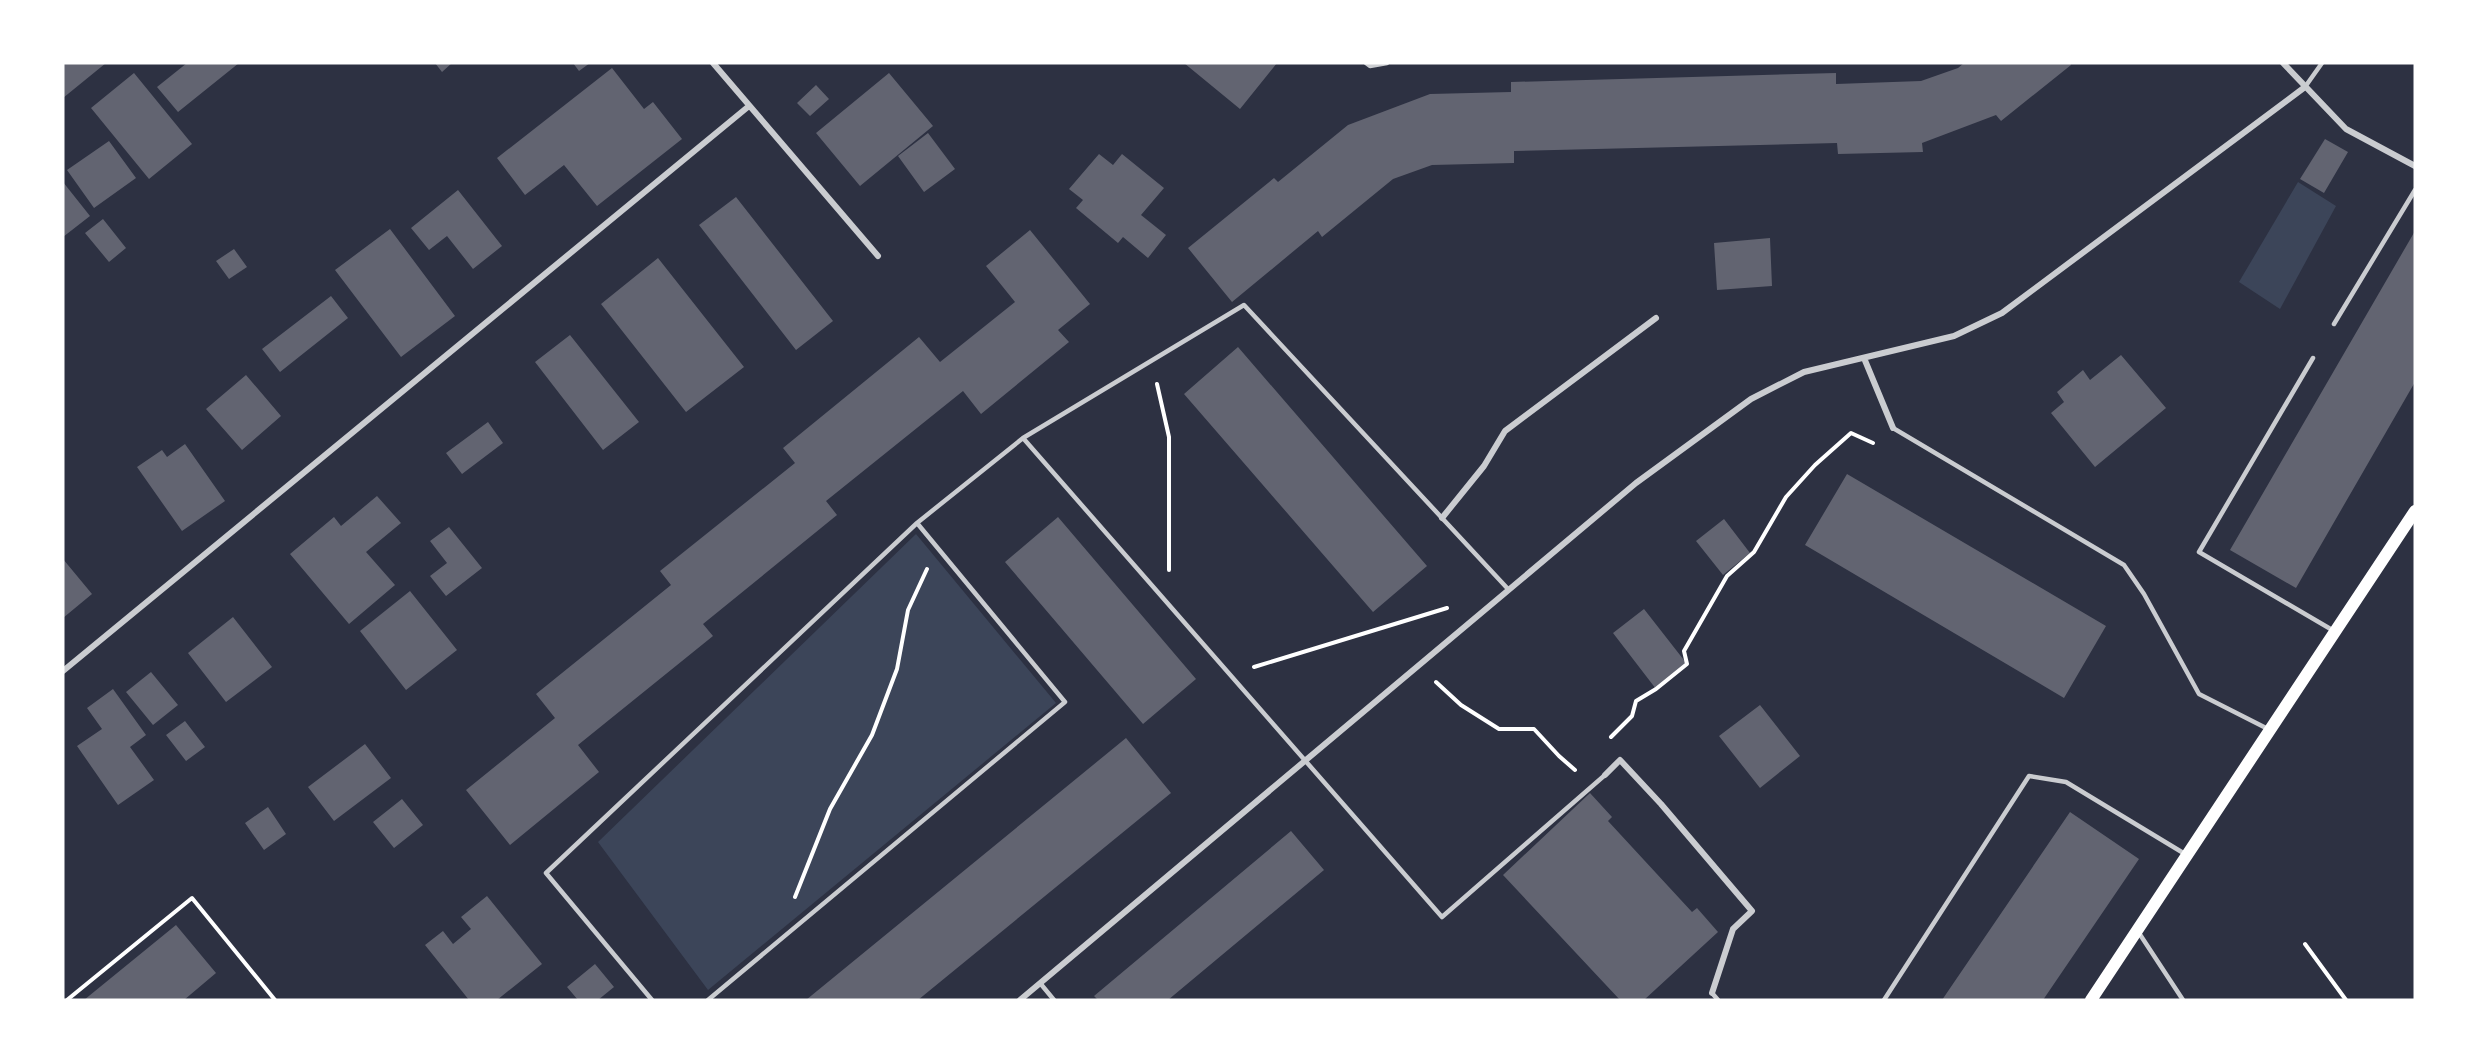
<svg xmlns="http://www.w3.org/2000/svg" width="2478" height="1063" viewBox="0 0 2478 1063" font-family="'DM Sans',sans-serif">
<style>
.green{fill:#3c4559}
.building{fill:#626471}
.lines{fill:none;stroke-linecap:round;stroke-linejoin:round}
.path{stroke:#fff;stroke-width:4}
.service{stroke:#caccd0;stroke-width:4.5}
.minor{stroke:#caccd0;stroke-width:6}
.secondary{stroke:#fff;stroke-width:12}
</style>
<rect width="100%" height="100%" fill="#2d3142"/>
<path class="green" d="M2298,182L2336,206L2280,309L2239,282Z
M916,534L1056,703L708,990L598,842Z"/>
<path class="building" d="M63,63H106L63,98Z
M187,63H239L178,112L157,87Z
M435,63H452L442,72Z
M573,63H590L579,71Z
M1184,63H1277L1240,109Z
M1964,63H2070L2071,65L2001,121L1996,115L1922,143L1923,152L1838,154L1837,143L1514,151V163L1432,165L1393,179L1322,237L1318,231L1232,302L1188,248L1274,178L1278,182L1348,125L1430,94L1511,92V82L1836,73V84L1921,81L1958,68Z
M612,68L644,109L653,102L682,139L597,206L564,165L525,195L497,158Z
M134,73L192,144L149,179L91,108Z
M889,73L933,126L860,186L816,133Z
M816,85L829,99L810,116L797,103Z
M928,133L955,169L924,192L898,156Z
M2325,139L2348,152L2324,193L2300,179Z
M109,141L136,178L94,208L67,170Z
M1099,154L1113,165L1122,154L1164,188L1141,215L1166,235L1148,258L1123,237L1118,243L1076,208L1083,200L1069,189Z
M63,182L90,216L63,237Z
M458,190L502,246L473,269L447,236L429,250L411,228Z
M736,197L833,321L796,350L699,225Z
M103,219L126,248L109,262L85,233Z
M390,229L455,316L401,357L335,270Z
M1030,230L1090,304L1058,330L1069,342L981,414L963,391L826,501L837,515L703,624L713,636L578,745L599,772L510,845L466,790L555,718L536,694L671,585L660,571L795,463L783,448L919,337L940,362L1015,302L986,266Z
M2415,231V382L2296,588L2230,550Z
M1770,238L1772,286L1717,290L1714,243Z
M234,249L247,267L229,279L216,261Z
M658,258L744,367L686,412L601,304Z
M331,296L348,318L280,372L262,349Z
M570,335L639,422L603,450L535,362Z
M1238,347L1427,566L1373,612L1184,394Z
M2121,355L2166,408L2095,467L2051,413L2064,402L2057,392L2083,370L2090,380Z
M246,375L281,416L242,450L206,409Z
M488,422L503,443L462,474L446,453Z
M185,444L225,501L182,531L137,467L162,450L167,457Z
M1847,474L2106,626L2064,698L1805,545Z
M377,496L401,523L366,552L395,585L349,624L290,554L334,517L341,526Z
M1058,517L1196,679L1143,724L1005,562Z
M1724,519L1750,553L1723,575L1696,541Z
M449,527L482,568L446,596L430,576L447,563L430,541Z
M63,559L92,594L63,618Z
M410,591L457,650L406,690L360,631Z
M1644,609L1687,664L1656,689L1613,633Z
M233,617L272,667L226,702L188,653Z
M151,672L178,705L153,725L126,692Z
M113,689L146,735L130,747L154,780L118,805L77,746L102,729L87,708Z
M1760,705L1800,756L1760,788L1719,736Z
M185,721L205,747L186,761L166,735Z
M1126,738L1171,793L918,1000H806Z
M365,744L391,778L334,821L308,787Z
M1590,793L1612,817L1608,821L1692,912L1697,908L1718,932L1644,1000H1620L1503,875Z
M402,799L423,825L394,848L373,822Z
M268,807L286,834L264,850L245,823Z
M2070,812L2139,859L2043,1000H1942Z
M1291,831L1324,870L1168,1000H1098L1094,996Z
M487,896L542,964L497,1000H469L425,945L443,931L453,944L471,929L461,917Z
M176,925L216,973L184,1000H84Z
M595,964L614,987L598,1000H578L567,987Z"/>
<g class="lines">
<path class="path" d="M1157,384L1169,437V570
M1254,667L1447,608
M1436,682L1461,705L1499,729H1534L1559,756L1575,770
M1611,737L1632,716L1636,701L1656,689L1687,664L1684,651L1727,576L1754,552L1786,497L1815,465L1851,433L1873,443
M795,897L830,809L872,735L897,669L908,610L927,569
M2305,944L2346,1000
M67,1000L192,898L275,1000"/>
<path class="service" d="M1366,63L1370,66L1387,63
M2305,87L2322,63
M2334,324L2415,190
M2313,358L2199,552L2334,631
M1893,428L2124,565L2144,594L2199,694L2268,729
M1023,438L1244,305L1508,589
M2139,933L2183,1000
M1040,983L1054,1000
M1712,993L1718,1000
M652,1000L546,873L917,523L1023,438L1442,917L1605,775
M708,1000L1065,702L917,523
M1884,1000L2029,776L2066,782L2185,854"/>
<path class="minor" d="M713,63L878,256
M2283,63L2346,129L2415,166
M1864,358L1893,428
M1442,518L1484,466L1505,431L1656,318
M63,671L749,106
M1605,775L1620,760L1661,804L1752,911L1733,929L1712,993
M1020,1000L1636,483L1751,399L1804,372L1954,336L2002,313L2305,87"/>
<path class="secondary" d="M2091,1000L2415,511"/>
</g>
<rect width="2478" height="1063" fill="none" stroke="#ffffff" stroke-width="129"/>
</svg>
